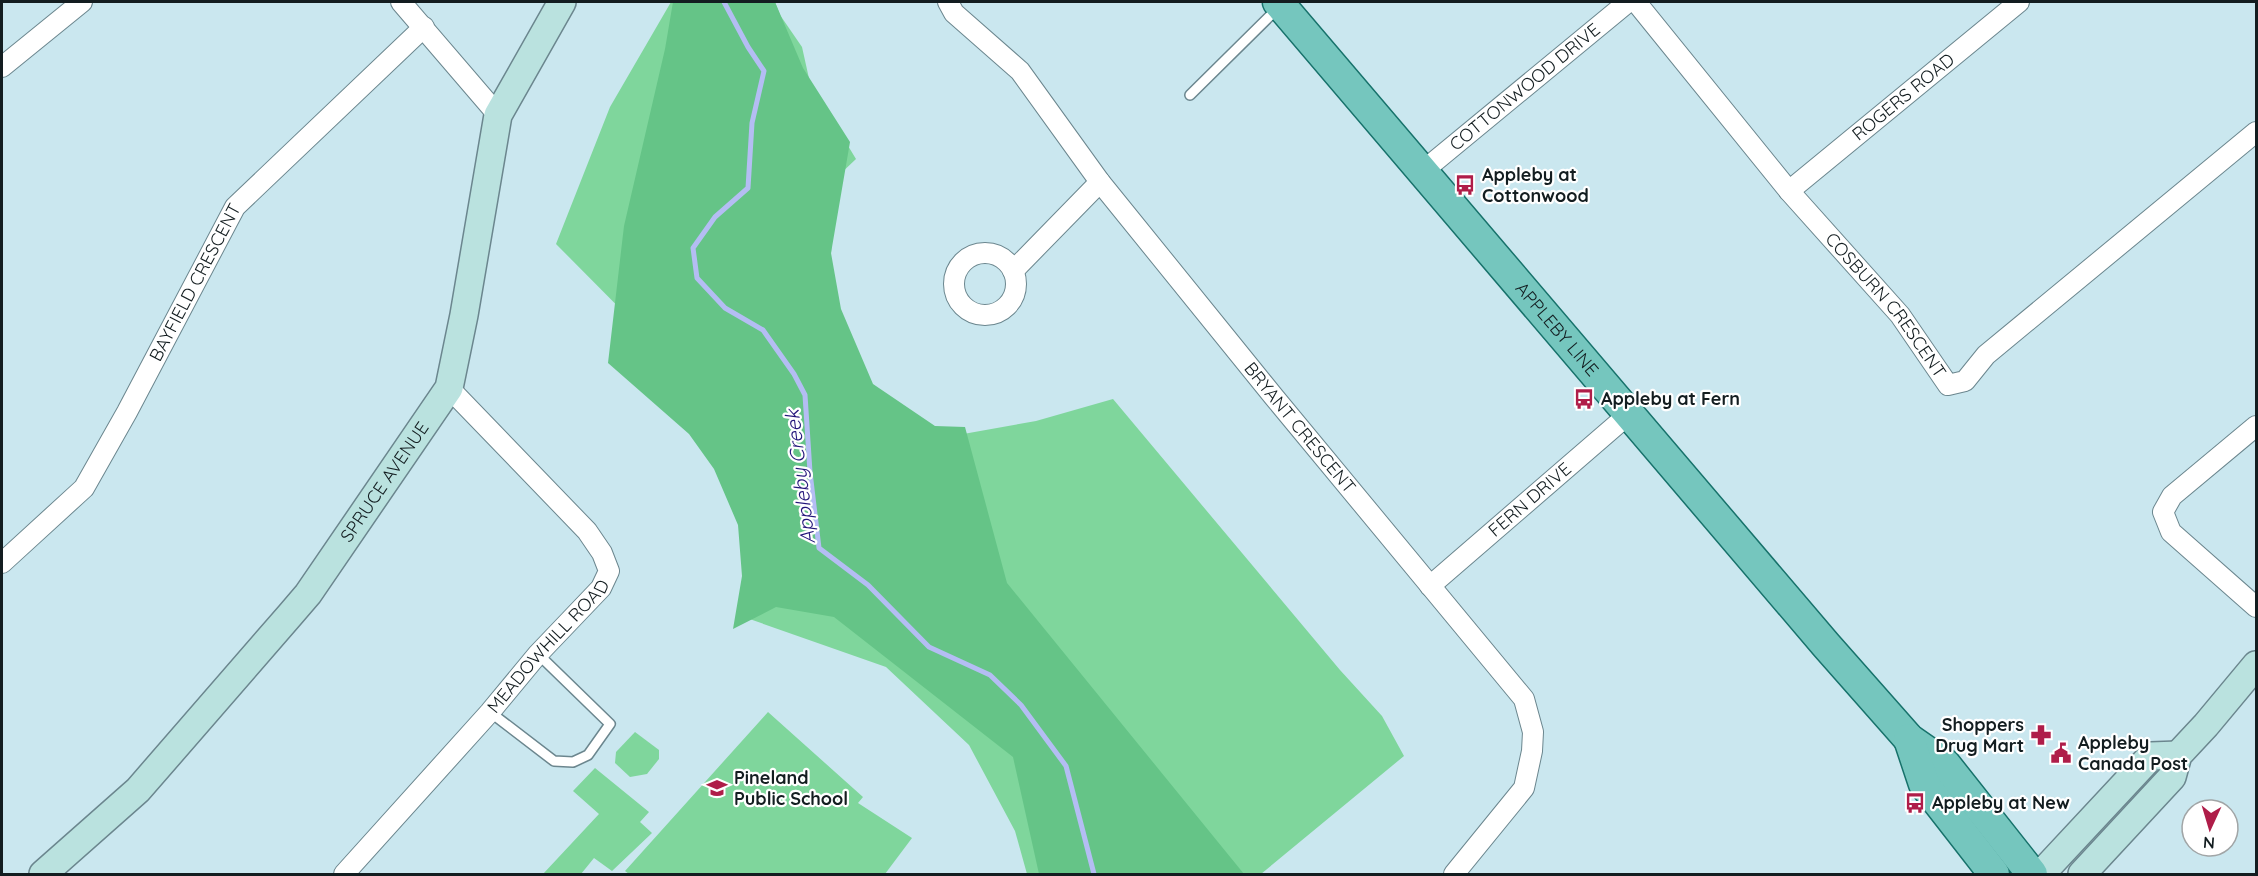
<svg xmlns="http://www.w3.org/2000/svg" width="2258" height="876" font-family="Quicksand,sans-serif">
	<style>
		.green { fill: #7fd69c }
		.forest { fill: #65c487 }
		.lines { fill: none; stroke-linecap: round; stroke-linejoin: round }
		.stream { stroke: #b4bdf3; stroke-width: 5 }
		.lane-casing { stroke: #6b868e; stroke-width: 12 }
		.street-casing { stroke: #6b868e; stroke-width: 22 }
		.secondary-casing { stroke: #6b868e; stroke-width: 30 }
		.primary-casing { stroke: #17726b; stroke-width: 33 }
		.lane { stroke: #fff; stroke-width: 9 }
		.street { stroke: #fff; stroke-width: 20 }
		.secondary { stroke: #bae2df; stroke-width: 27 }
		.primary { stroke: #75c6be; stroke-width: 30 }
		.labels { text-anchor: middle; stroke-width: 4.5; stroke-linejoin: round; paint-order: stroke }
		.street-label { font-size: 18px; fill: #131d20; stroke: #fff }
		.poi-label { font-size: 18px; font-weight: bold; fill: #131d20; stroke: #fff; text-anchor: start }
		.water-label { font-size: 20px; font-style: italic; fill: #23157a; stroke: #fff }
	</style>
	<rect width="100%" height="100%" fill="#cae7ef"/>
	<g class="green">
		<polygon points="671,2 775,2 780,15 802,47 810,83 856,159 837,177 826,318 896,446 1036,421 1113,399 1340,670 1382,716 1404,756 1261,874 1027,874 1015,831 969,745 886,667 741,616 783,565 677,366 556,244 610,107"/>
		<polygon points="768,712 863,797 858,803 912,838 885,874 629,874 625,871"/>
		<polygon points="635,732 659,750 659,759 647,774 630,777 615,763 616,752"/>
		<polygon points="595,768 649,812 640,822 652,833 612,871 594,858 581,874 543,874 599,814 573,791"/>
	</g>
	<polygon class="forest" points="673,2 775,2 803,68 850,142 831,253 841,309 873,384 935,426 965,427 1007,583 1244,874 1039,874 1013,757 834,617 776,607 733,629 742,576 738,525 714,469 689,434 608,363 624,226 665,49"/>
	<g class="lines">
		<polyline class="stream" points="724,2 748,47 764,71 752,123 748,188 715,217 693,248 697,278 725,308 763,330 794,374 805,395 810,472 819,548 868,585 929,647 990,675 1021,705 1066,766 1094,874"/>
		<g class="lane-casing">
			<g id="lane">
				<polyline points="1190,95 1277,9"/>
				<polyline points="490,712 554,761 573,762 588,755 610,724 538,654"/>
			</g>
		</g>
		<g class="street-casing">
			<g id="street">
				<polyline points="401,2 498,115"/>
				<path id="s1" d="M948 2 954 13 1020 71 1100 182 1274 397 1524 699 1533 732 1532 751 1524 788 1454 874"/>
				<path id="s2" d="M1636 2 1789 191 1900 315 1948 385 1965 381 1986 355 2256 132"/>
				<polyline points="2,67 82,2"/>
				<path id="s3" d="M1423 171 1628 2"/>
				<path id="s4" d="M1789 191 2019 2"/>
				<circle cx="985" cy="284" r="31"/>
				<polyline points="1013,271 1100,182"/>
				<polyline points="2256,426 2172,496 2163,512 2171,532 2256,607"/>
				<path id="s5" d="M2 563 84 488 127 412 235 207 424 27"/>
				<path id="s6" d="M1430 586 1629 414"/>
				<path id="s7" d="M344 874 490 712 538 654 601 588 609 571 602 553 587 531 449 388"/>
			</g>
		</g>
		<g class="secondary-casing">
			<g id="secondary">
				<path id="s8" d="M43 874 138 790 290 615 308 594 449 388 464 315 498 115 562 2"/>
				<polyline points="2041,874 2151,756 2178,755"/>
				<polyline points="2082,874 2172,777 2178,755 2206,725 2256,665"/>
			</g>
		</g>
		<g class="primary-casing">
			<g id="primary">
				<path id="s9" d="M1278 2 1826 645 1909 739 1945 764 2032 874"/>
				<polyline points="1909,739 1924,784 1994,874"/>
			</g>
		</g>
		<use href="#lane" class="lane"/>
		<use href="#street" class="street"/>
		<use href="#secondary" class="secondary"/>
		<use href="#primary" class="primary"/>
	</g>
	<defs>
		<g id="bus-bare" transform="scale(1.62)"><path d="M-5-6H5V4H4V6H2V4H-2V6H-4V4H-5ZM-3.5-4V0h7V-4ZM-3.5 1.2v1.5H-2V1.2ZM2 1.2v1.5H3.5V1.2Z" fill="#af1d49" stroke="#fff" stroke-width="2.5" paint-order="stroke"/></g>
		<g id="pharmacy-bare" transform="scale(1.62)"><path d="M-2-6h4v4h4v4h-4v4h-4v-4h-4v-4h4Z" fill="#af1d49" stroke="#fff" stroke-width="2.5" paint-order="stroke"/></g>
		<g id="civic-bare" transform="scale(1.62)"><path d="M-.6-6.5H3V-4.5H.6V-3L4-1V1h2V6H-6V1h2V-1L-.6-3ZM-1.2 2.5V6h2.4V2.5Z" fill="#af1d49" stroke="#fff" stroke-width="2.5" paint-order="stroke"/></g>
		<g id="school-bare" transform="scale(1.62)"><path d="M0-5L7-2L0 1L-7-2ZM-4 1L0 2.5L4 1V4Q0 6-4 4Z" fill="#af1d49" stroke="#fff" stroke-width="2.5" paint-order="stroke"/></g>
	</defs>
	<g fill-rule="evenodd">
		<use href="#bus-bare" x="1465" y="185"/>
		<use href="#bus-bare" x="1584" y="399"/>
		<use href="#pharmacy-bare" x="2041" y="735"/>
		<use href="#civic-bare" x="2061" y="753"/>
		<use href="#school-bare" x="717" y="788"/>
		<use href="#bus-bare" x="1915" y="803"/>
	</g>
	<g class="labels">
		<g class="street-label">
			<text dy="6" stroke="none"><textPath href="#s3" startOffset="132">COTTONWOOD DRIVE</textPath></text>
			<text dy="6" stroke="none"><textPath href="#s4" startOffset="148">ROGERS ROAD</textPath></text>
			<text dy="6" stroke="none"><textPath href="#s5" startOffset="345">BAYFIELD CRESCENT</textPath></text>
			<text dy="6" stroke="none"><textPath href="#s2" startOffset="393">COSBURN CRESCENT</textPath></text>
			<text dy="6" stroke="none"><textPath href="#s9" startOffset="430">APPLEBY LINE</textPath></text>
			<text dy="6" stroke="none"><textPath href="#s1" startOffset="554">BRYANT CRESCENT</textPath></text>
			<text dy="6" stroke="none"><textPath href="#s8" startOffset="522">SPRUCE AVENUE</textPath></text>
			<text dy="6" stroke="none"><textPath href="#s6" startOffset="132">FERN DRIVE</textPath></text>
			<text dy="6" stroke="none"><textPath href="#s7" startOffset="306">MEADOWHILL ROAD</textPath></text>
		</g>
		<g class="poi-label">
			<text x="1482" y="181">Appleby at<tspan x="1482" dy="21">Cottonwood</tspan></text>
			<text x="1601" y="405">Appleby at Fern</text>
			<text x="2024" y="731" text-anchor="end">Shoppers<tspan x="2024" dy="21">Drug Mart</tspan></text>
			<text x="2078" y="749">Appleby<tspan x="2078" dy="21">Canada Post</tspan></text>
			<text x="734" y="784">Pineland<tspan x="734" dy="21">Public School</tspan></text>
			<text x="1932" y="809">Appleby at New</text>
		</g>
		<g class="water-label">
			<text transform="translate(800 477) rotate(-97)" y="7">Appleby Creek</text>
		</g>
	</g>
	<rect width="2258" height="876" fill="none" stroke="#131d20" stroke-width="6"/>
	<g transform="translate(2210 828) rotate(184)"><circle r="28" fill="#ffffff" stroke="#a1a5a6" stroke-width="1.5"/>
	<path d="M0-4.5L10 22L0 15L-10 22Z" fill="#af1d49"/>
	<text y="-9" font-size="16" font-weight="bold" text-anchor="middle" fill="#131d20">N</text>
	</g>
</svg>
